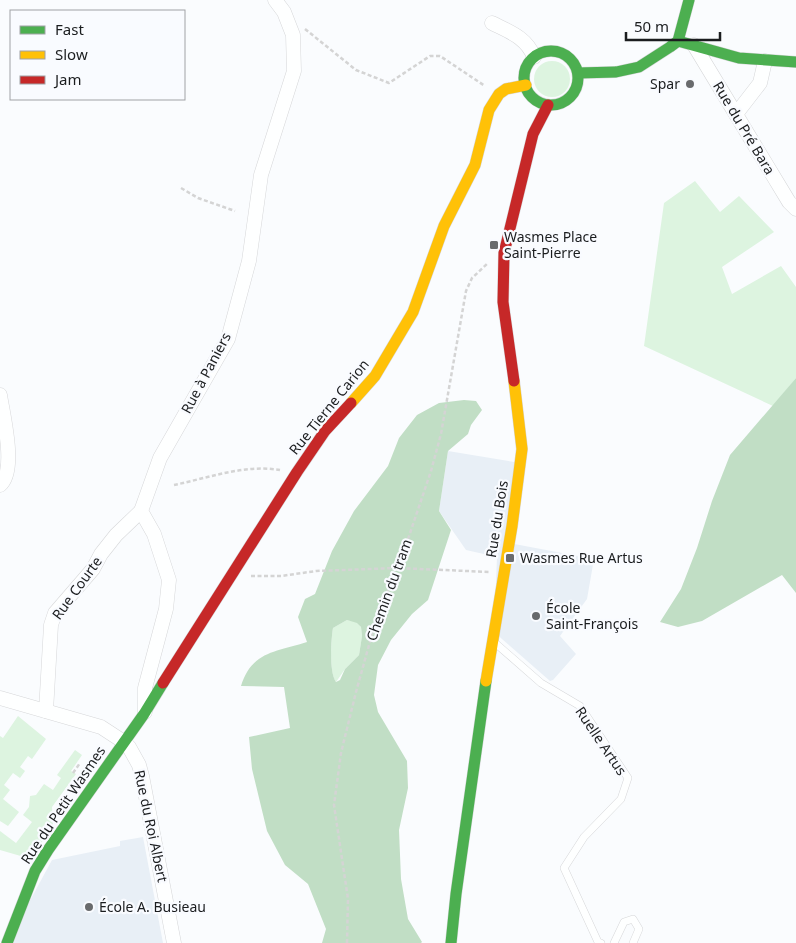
<svg xmlns="http://www.w3.org/2000/svg" width="796" height="943" font-family="'Noto Sans',sans-serif">
	<style>
		.built { fill: #e8eff6 }
		.green { fill: #ddf4e0 }
		.forest { fill: #c1dec5; fill-rule: evenodd }
		.lines { fill: none; stroke-linecap: round; stroke-linejoin: round }
		.lane-casing { stroke: #d6d7d9; stroke-width: 8 }
		.street-casing { stroke: #d6d7d9; stroke-width: 15 }
		.fast-casing { stroke: #d6d7d9; stroke-width: 12 }
		.slow-casing { stroke: #d6d7d9; stroke-width: 12 }
		.jam-casing { stroke: #d6d7d9; stroke-width: 12 }
		.path { stroke: #d4d4d4; stroke-width: 2.5; stroke-dasharray: 4 2.5; stroke-linecap: butt }
		.lane { stroke: #feffff; stroke-width: 7 }
		.street { stroke: #feffff; stroke-width: 14 }
		.fast { stroke: #4caf50; stroke-width: 11 }
		.slow { stroke: #ffc107; stroke-width: 11 }
		.jam { stroke: #c62828; stroke-width: 11 }
		.poi-dot { fill: #696b6d; stroke: #f9fbff; stroke-width: 2 }
		.labels { text-anchor: middle; stroke-width: 4.5; stroke-linejoin: round; paint-order: stroke }
		.poi-label { font-size: 14px; fill: #1b1d1f; stroke: #f9fbff; text-anchor: start }
		.street-label { font-size: 14px; fill: #1b1d1f; stroke: #f9fbff }
	</style>
	<rect width="100%" height="100%" fill="#fafcfe"/>
	<g class="built">
		<polygon points="448,451 520,463 509,543 594,559 587,599 560,636 576,654 553,680 550,681 494,632 497,557 466,550 439,511"/>
		<polygon points="143,837 163,943 7,943 52,860 120,846 120,841"/>
	</g>
	<g class="green">
		<circle cx="552" cy="79" r="18"/>
		<polygon points="695,181 720,212 739,196 774,232 722,267 732,294 781,266 796,287 796,378 773,406 644,346 664,203"/>
		<path d="M347 620 357 622 361 627 362 636 359 655 345 669 336 682C329 672 331 640 333 628Z"/>
		<polygon points="18,716 46,739 32,759 28,756 20,767 25,771 20,778 13,773 4,785 10,790 3,799 19,812 8,826 0,821 0,736 3,738"/>
		<polygon points="75,750 82,755 71,771 76,774 52,807 53,825 31,859 0,850 0,831 16,843 32,822 23,815 29,807 30,796 36,795 44,784 53,790 61,778 57,775"/>
	</g>
	<g class="forest">
		<polygon points="796,378 796,593 782,575 702,621 678,627 660,622 681,589 697,548 712,501 730,455"/>
		<path d="M464 400 476 401 482 410 471 425 468 434 448 451 439 511 451 530 428 600 412 614 391 640 378 665 374 695 378 712 407 761 408 788 399 830 401 879 408 919 422 942 421 943H322L326 929 308 884 285 865 267 831 252 769 249 737 290 728 284 687 241 686C252 651 276 652 307 642L298 617 305 599 315 594 332 551 354 511 388 466 399 438 417 415 439 403ZM347 620 357 623 361 627 362 636 359 655 345 669 340 680 336 682C329 672 331 640 333 628Z"/>
	</g>
	<g class="lines">
		<g class="lane-casing">
			<g id="lane">
				<polyline points="494,642 541,683 580,706 628,778 621,799 584,837 564,868 598,942 601,943"/>
				<polyline points="614,943 624,922 633,919 639,929 633,943"/>
			</g>
		</g>
		<g class="street-casing">
			<g id="street">
				<path d="M492 23C510 32 527 38 534 57"/>
				<polyline points="694,45 789,202 796,209"/>
				<polyline points="736,114 760,83 765,61"/>
				<path d="M0 395C3 415 17 471 0 485"/>
				<polyline points="0,698 101,727 124,742 129,747 139,765 142,776 174,943"/>
				<polyline points="46,711 51,625 55,613 93,569 101,554 116,535 141,511"/>
				<polyline points="145,712 145,688 166,609 169,580 154,534 141,511 160,458 228,339 249,261 261,175 294,71 293,35 284,12 275,0"/>
			</g>
		</g>
		<g class="fast-casing">
			<g id="fast">
				<polyline points="678,41 739,58 796,62"/>
				<circle cx="551" cy="78" r="27"/>
				<polyline points="578,73 616,72 639,67 670,47 678,41 689,0"/>
				<polyline points="7,943 35,871 48,850 144,714 163,683"/>
				<polyline points="451,943 456,894 486,681"/>
			</g>
		</g>
		<g class="slow-casing">
			<g id="slow">
				<polyline points="351,403 375,376 413,312 444,226 475,165 489,110 499,94 506,89 526,85"/>
				<polyline points="486,681 512,526 522,449 514,381"/>
			</g>
		</g>
		<g class="jam-casing">
			<g id="jam">
				<polyline points="514,381 503,302 504,253 533,134 548,105"/>
				<polyline points="163,683 297,472 325,431 351,403"/>
			</g>
		</g>
		<g class="path">
			<polyline points="305,29 356,70 389,83 430,56 440,56 485,86"/>
			<polyline points="181,188 198,198 235,211"/>
			<path d="M174 485C208 478 245 464 280 470"/>
			<polyline points="251,576 281,576 316,571 397,568 490,572"/>
			<polyline points="73,773 80,763"/>
			<polyline points="347,943 348,899 334,805 341,753 356,692 376,620 404,551 431,471 441,434 466,291 472,278 488,263"/>
		</g>
		<use href="#lane" class="lane"/>
		<use href="#street" class="street"/>
		<use href="#fast" class="fast"/>
		<use href="#slow" class="slow"/>
		<use href="#jam" class="jam"/>
	</g>
	<g class="poi-dot">
		<circle cx="690" cy="84" r="5"/>
		<rect x="489" y="240" width="10" height="10" rx="2.5"/>
		<rect x="505" y="553" width="10" height="10" rx="2.5"/>
		<circle cx="536" cy="616" r="5"/>
		<circle cx="89" cy="907" r="5"/>
	</g>
	<g class="labels">
		<g class="poi-label">
			<text x="680" y="89" text-anchor="end">Spar</text>
			<text x="504" y="242">Wasmes Place<tspan x="504" dy="16">Saint-Pierre</tspan></text>
			<text x="520" y="563">Wasmes Rue Artus</text>
			<text x="546" y="613">École<tspan x="546" dy="16">Saint-François</tspan></text>
			<text x="99" y="912">École A. Busieau</text>
		</g>
		<g class="street-label">
			<text transform="translate(744 128) rotate(59)" y="5">Rue du Pré Bara</text>
			<text transform="translate(206 373) rotate(-62)" y="5">Rue à Paniers</text>
			<text transform="translate(329 407) rotate(-51)" y="5">Rue Tierne Carion</text>
			<text transform="translate(497 519) rotate(-81)" y="5">Rue du Bois</text>
			<text transform="translate(77 588) rotate(-54)" y="5">Rue Courte</text>
			<text transform="translate(389 590) rotate(-70)" y="5">Chemin du tram</text>
			<text transform="translate(601 741) rotate(56)" y="5">Ruelle Artus</text>
			<text transform="translate(63 805) rotate(-56)" y="5">Rue du Petit Wasmes</text>
			<text transform="translate(151 826) rotate(78)" y="5">Rue du Roi Albert</text>
		</g>
	</g>
	<rect x="10" y="10" width="175" height="90" fill="#f9fbff" stroke="#a0a2a5"/>
	<rect x="20" y="26" width="25" height="8" fill="#4caf50" stroke="#a0a2a5"/>
	<text x="55" y="35" font-size="15" fill="#1b1d1f">Fast</text>
	<rect x="20" y="51" width="25" height="8" fill="#ffc107" stroke="#a0a2a5"/>
	<text x="55" y="60" font-size="15" fill="#1b1d1f">Slow</text>
	<rect x="20" y="76" width="25" height="8" fill="#c62828" stroke="#a0a2a5"/>
	<text x="55" y="85" font-size="15" fill="#1b1d1f">Jam</text>
	<path d="M626 32v8h94v-8" fill="none" stroke="#1b1d1f" stroke-width="2.5"/>
	<text x="634" y="32" font-size="15" fill="#1b1d1f" stroke="#f9fbff" stroke-width="4" paint-order="stroke">50 m</text>
</svg>
